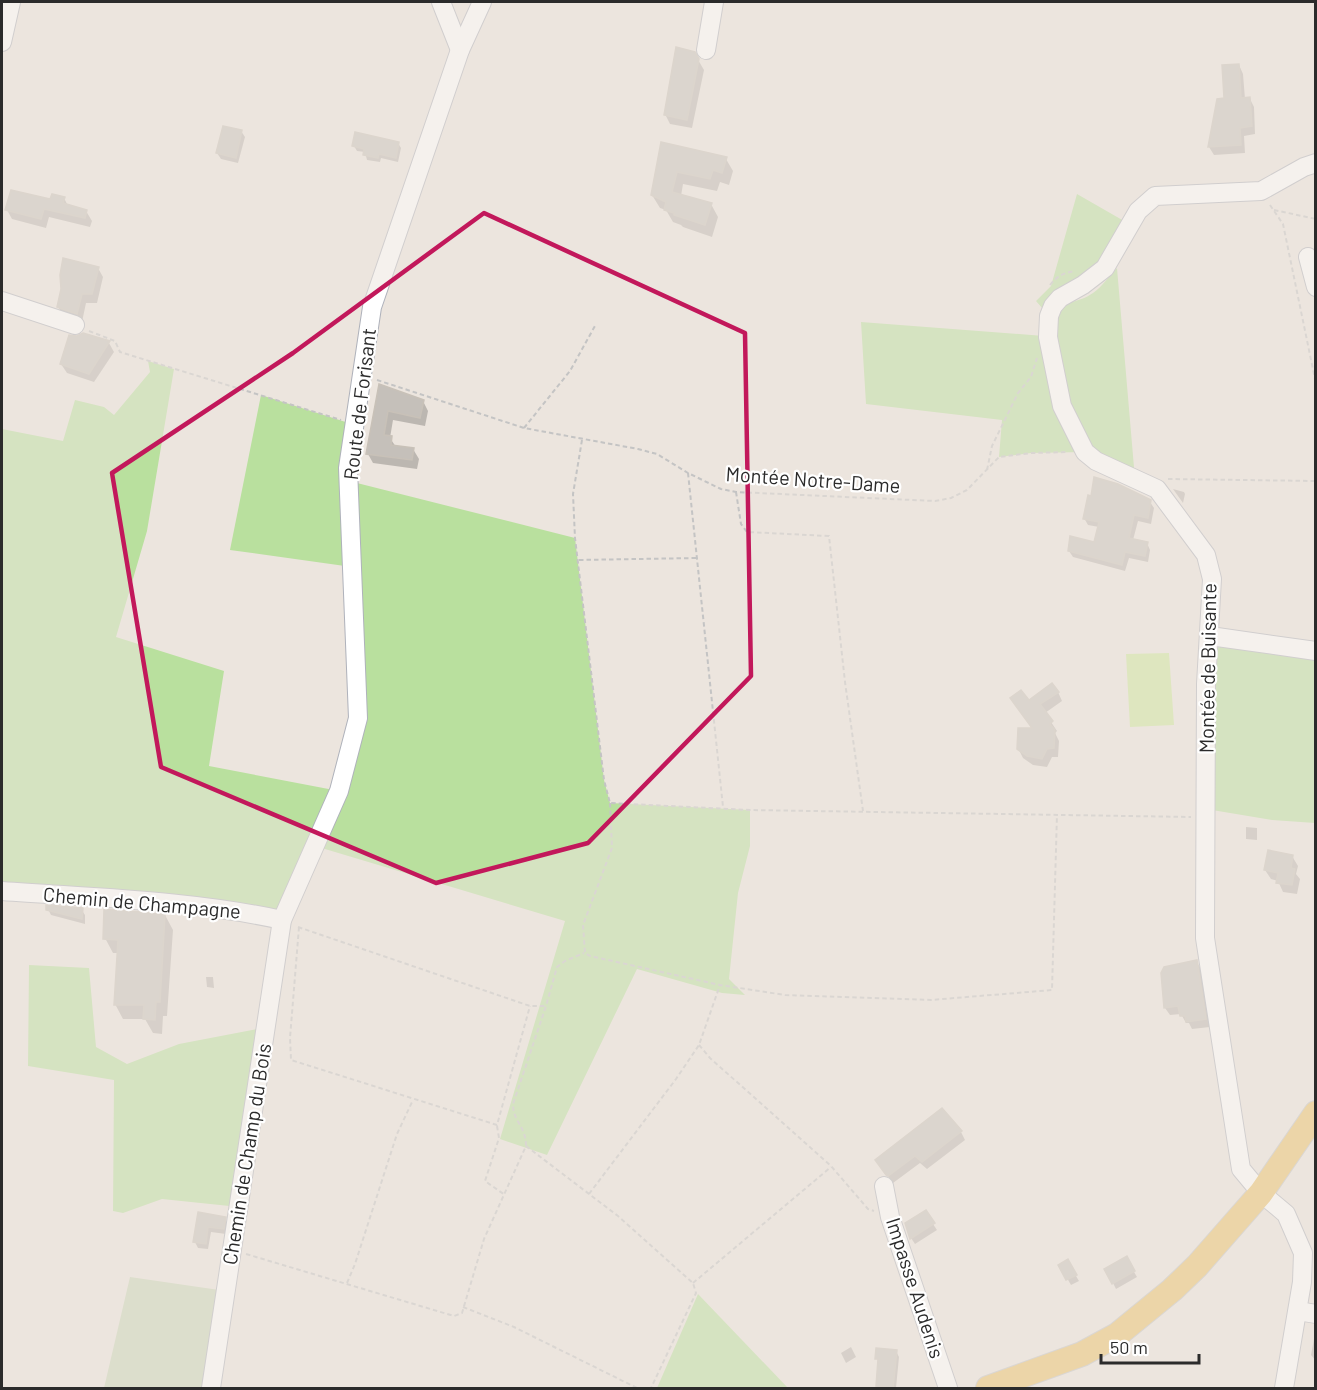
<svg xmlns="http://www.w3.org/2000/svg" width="1317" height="1390" font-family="Barlow,sans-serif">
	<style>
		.green { fill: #b9e09e }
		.cemetery { fill: #c8d5b6 }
		.pitch { fill: #cce79a }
		.shadow { fill: #0003 }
		.building { fill: #c5c0ba; stroke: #c8c1b8; stroke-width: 1.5 }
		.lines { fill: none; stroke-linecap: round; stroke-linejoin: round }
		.minor-casing { stroke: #afb2bb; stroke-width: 20 }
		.major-casing { stroke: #c4c4c4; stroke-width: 26 }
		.path { stroke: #c4c4c4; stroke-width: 2; stroke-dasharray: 4.5 3; stroke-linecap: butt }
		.minor { stroke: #fff; stroke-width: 18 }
		.major { stroke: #eac166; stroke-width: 24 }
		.marked { fill: none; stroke: #c2185b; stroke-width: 4.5; stroke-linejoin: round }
		.labels { text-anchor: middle; stroke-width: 4.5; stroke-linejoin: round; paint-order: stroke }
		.street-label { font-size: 20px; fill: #2b2b2b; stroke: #fff }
	</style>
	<rect width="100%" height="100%" fill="#ece5de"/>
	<g class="green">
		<polygon points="1077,194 1131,225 1113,257 1049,316 1036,301 1051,286"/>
		<path d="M1117 268 1135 479 1085 452 1031 453 999 457 1002 420 866 404 861 322 1044 336 1057 345 1055 315C1069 298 1077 304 1093 293 1102 287 1109 276 1117 268Z"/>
		<polygon points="148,361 174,369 147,531 116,637 224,671 209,766 339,791 358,718 352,567 230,550 261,395 355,425 349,481 575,538 604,780 610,803 750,810 750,846 738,893 729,979 745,995 722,993 637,969 547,1155 500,1139 565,921 315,846 282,920 2,890 2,429 63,441 75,400 104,407 114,415 150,372"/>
		<polygon points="1210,636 1315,651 1315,823 1272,820 1206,809"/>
		<polygon points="29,965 89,968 96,1047 127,1064 179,1044 267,1027 239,1207 162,1199 123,1213 113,1211 114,1080 28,1066"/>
		<polygon points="698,1294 788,1388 657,1388"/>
	</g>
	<polygon class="cemetery" points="130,1277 226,1291 211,1388 104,1388"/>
	<polygon class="pitch" points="1169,653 1174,725 1130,727 1126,654"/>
	<g class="shadow">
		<polygon points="694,53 704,70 692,128 670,124 665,114"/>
		<polygon points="1239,65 1243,74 1245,99 1250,99 1254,107 1255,134 1244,136 1245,153 1214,155 1209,147"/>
		<polygon points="241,131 245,137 238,163 221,159 217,153"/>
		<polygon points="398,143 401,148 398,162 381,158 380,162 367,160 365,152 357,151 354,146"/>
		<polygon points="662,144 726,159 733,171 729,185 720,182 717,191 683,184 681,196 711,204 718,217 712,237 683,227 681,225 673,222 666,210 660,208 652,195"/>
		<polygon points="64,198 68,206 86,211 92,221 90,227 49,217 46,228 12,219 7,210"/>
		<polygon points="98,268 103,277 97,303 86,303 82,322 64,316 58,307"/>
		<polygon points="83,334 109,343 114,352 94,382 67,373 61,364 77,338"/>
		<polygon points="380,386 423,401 428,411 425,426 393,420 390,438 396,447 413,449 419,459 417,469 373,463 368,454"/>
		<polygon points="1173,489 1184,492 1185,494 1183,503"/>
		<polygon points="1150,502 1154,508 1151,524 1138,521 1133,540 1147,543 1150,550 1148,562 1129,558 1125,571 1073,557 1069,551 1095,544 1099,527 1088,525 1084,518"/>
		<polygon points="1058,692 1062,701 1045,713 1057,731 1055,733 1059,741 1058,757 1052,757 1047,767 1033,765 1023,758 1018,748 1034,730 1028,702"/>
		<polygon points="1246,827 1257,828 1257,840 1246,839"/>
		<polygon points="1292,856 1298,866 1296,874 1300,879 1297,894 1283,892 1278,881 1271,879 1265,870"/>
		<polygon points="48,909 81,909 85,915 85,924 51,915"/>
		<polygon points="165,915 173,930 167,1016 163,1016 162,1034 153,1033 145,1019 123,1019 115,1004 118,953 113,953 105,938"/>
		<polygon points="1196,961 1201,969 1210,1027 1192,1029 1189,1023 1186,1023 1181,1014 1170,1015 1165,1008"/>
		<polygon points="206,977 213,977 214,988 207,987"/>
		<polygon points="961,1132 965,1140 927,1169 920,1163 893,1183 882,1168"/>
		<polygon points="925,1212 937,1230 915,1244 911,1238"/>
		<polygon points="199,1214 225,1219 228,1224 226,1234 211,1232 208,1249 198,1248 195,1242"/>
		<polygon points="1126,1258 1137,1277 1116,1289 1106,1269"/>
		<polygon points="1067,1261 1079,1281 1071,1285 1060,1266"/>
		<polygon points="1316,1328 1316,1361 1311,1355"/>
		<polygon points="851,1347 856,1357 846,1363 841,1353"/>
		<polygon points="896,1351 899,1357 896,1388 879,1388 877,1386 880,1363 877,1358"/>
	</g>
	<g class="building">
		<polygon points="676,47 695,52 699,59 687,120 664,115"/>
		<polygon points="1239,64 1241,98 1250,97 1252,126 1240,128 1241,145 1208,147 1217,99 1224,98 1222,65"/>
		<polygon points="223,126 242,130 236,158 216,153"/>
		<polygon points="355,132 399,142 396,158 379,154 378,158 363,155 364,149 352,146"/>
		<polygon points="661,142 727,157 722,173 713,170 710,179 677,172 672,192 712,203 705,225 674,215 674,213 664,210 666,202 651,195"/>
		<polygon points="11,190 50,199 52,194 65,197 63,203 87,210 85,218 44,209 41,219 5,210"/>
		<polygon points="63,258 99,267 92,294 82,294 77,314 57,307 61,289 60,275"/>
		<polygon points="83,333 110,341 89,374 60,364 69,335 77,336"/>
		<polygon points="379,384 424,400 420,418 388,411 384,435 392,436 391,445 414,448 412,460 366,454"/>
		<polygon points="1094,477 1118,484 1151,500 1148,518 1134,515 1129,538 1148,542 1145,556 1125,552 1122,565 1068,551 1070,536 1094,542 1099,522 1083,519 1088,495 1091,496"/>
		<polygon points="1052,683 1059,692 1040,704 1053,721 1050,724 1055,730 1054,748 1047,749 1042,759 1027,756 1017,749 1018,728 1032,728 1010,698 1021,690 1029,700"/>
		<polygon points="1268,850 1293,855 1291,868 1295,869 1292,885 1276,883 1278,873 1264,870"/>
		<polygon points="46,905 83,908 82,919 46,910"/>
		<polygon points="104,909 165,914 160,1002 156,1002 155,1020 143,1019 144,1005 114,1005 118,940 103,939"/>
		<polygon points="1197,960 1206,1019 1186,1022 1185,1016 1180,1016 1178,1006 1164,1008 1161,973 1164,967"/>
		<polygon points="942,1108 962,1131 922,1162 915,1156 888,1176 886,1175 875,1160"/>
		<polygon points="926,1210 935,1223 910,1239 905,1223"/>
		<polygon points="198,1212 226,1217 224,1229 208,1227 206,1244 193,1242"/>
		<polygon points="1127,1256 1135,1271 1112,1284 1104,1269"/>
		<polygon points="1068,1259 1077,1275 1066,1280 1058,1265"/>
		<polygon points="876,1348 897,1350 893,1388 876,1386 878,1359 875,1359"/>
	</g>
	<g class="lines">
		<g class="minor-casing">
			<g id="minor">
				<polyline points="441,2 460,50"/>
				<polyline points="2,42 11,2"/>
				<polyline points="706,50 714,2"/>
				<polyline points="1308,257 1316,287"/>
				<polyline points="2,301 75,325"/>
				<polyline points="1210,636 1316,651"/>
				<path d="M2 891C96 898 190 900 282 920"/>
				<polyline points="884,1186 890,1217 948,1388"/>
				<polyline points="1298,1311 1316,1314"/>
				<polyline points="211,1388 282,920 339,791 358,718 348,468 372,307 460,50 482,2"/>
				<polyline points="1284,1388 1302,1282 1303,1253 1286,1214 1261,1193 1241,1169 1205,938 1206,684 1212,579 1206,555 1157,489 1096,461 1085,452 1062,406 1048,337 1049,316 1053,306 1060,298 1083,285 1105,268 1138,211 1155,196 1261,191 1304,167 1316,163"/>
			</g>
		</g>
		<g class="major-casing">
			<polyline id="major" points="988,1388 1082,1354 1117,1335 1172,1290 1197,1266 1261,1193 1316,1113"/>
		</g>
		<g class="path">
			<polyline points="1270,205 1283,224 1316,384"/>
			<polyline points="1274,210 1316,219"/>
			<path d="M1050 285C1057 276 1063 273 1075 271"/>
			<polyline points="89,331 115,341 120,352 341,420"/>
			<polyline points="377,380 524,428 638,449 657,454 688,473 721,489 736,492 935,501 951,498 967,490 999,457 1031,453 1067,452"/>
			<polyline points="524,428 570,371 596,324"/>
			<polyline points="582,440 573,494 575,538 604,780 610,803 750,810 1191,817"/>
			<polyline points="987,470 992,446 1018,393 1031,377 1037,358"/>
			<polyline points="688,473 723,807"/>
			<polyline points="1168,479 1316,481"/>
			<polyline points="736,492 741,524 747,532 829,536 845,682 863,811"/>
			<polyline points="579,560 696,558"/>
			<polyline points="610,803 612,848 583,925 585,953 590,956 720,985 785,995 931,1000 1052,990 1057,814"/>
			<polyline points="298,927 530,1006 546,1006"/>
			<polyline points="299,927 290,1038 291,1060 497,1125 530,1006"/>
			<polyline points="699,1045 710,1058 831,1166 868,1209 874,1211"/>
			<polyline points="497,1126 499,1138 485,1181 505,1195"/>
			<polyline points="526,1146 618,1216 693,1283 696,1293 651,1388"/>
			<polyline points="589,1194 676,1079 699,1045 720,985"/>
			<path d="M246 1254 454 1316 462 1313 484 1239 526 1146C526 1126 513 1122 513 1104L546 1006 557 967 565 961 584 953"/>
			<polyline points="347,1283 355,1264 397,1134 413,1100"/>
			<polyline points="693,1283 831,1167"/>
			<polyline points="463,1307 514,1327 637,1388"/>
		</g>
		<use href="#minor" class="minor"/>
		<use href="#major" class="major"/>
	</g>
	<path d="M0 0H1317V1390H0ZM484 213 745 333 751 676 588 843 436 883 161 767 112 473 293 353Z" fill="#ece5de" fill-opacity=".55" fill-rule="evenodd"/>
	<path class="marked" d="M484 213 745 333 751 676 588 843 436 883 161 767 112 473 293 353Z"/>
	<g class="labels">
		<g class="street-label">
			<text transform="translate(360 404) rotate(-83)" y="7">Route de Forisant</text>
			<text transform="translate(813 480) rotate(4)" y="7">Montée Notre-Dame</text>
			<text transform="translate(1208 668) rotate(-89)" y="7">Montée de Buisante</text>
			<text transform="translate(142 903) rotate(5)" y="7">Chemin de Champagne</text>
			<text transform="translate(247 1154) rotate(-81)" y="7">Chemin de Champ du Bois</text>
			<text transform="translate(915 1288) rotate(72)" y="7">Impasse Audenis</text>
		</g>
	</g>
	<rect width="1317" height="1390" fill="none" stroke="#2b2b2b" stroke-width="6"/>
	<path d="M1101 1354v9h98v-9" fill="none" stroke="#2b2b2b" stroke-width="3"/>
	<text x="1110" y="1354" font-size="18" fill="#2b2b2b" stroke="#ffffff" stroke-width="4.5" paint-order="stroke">50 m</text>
</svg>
